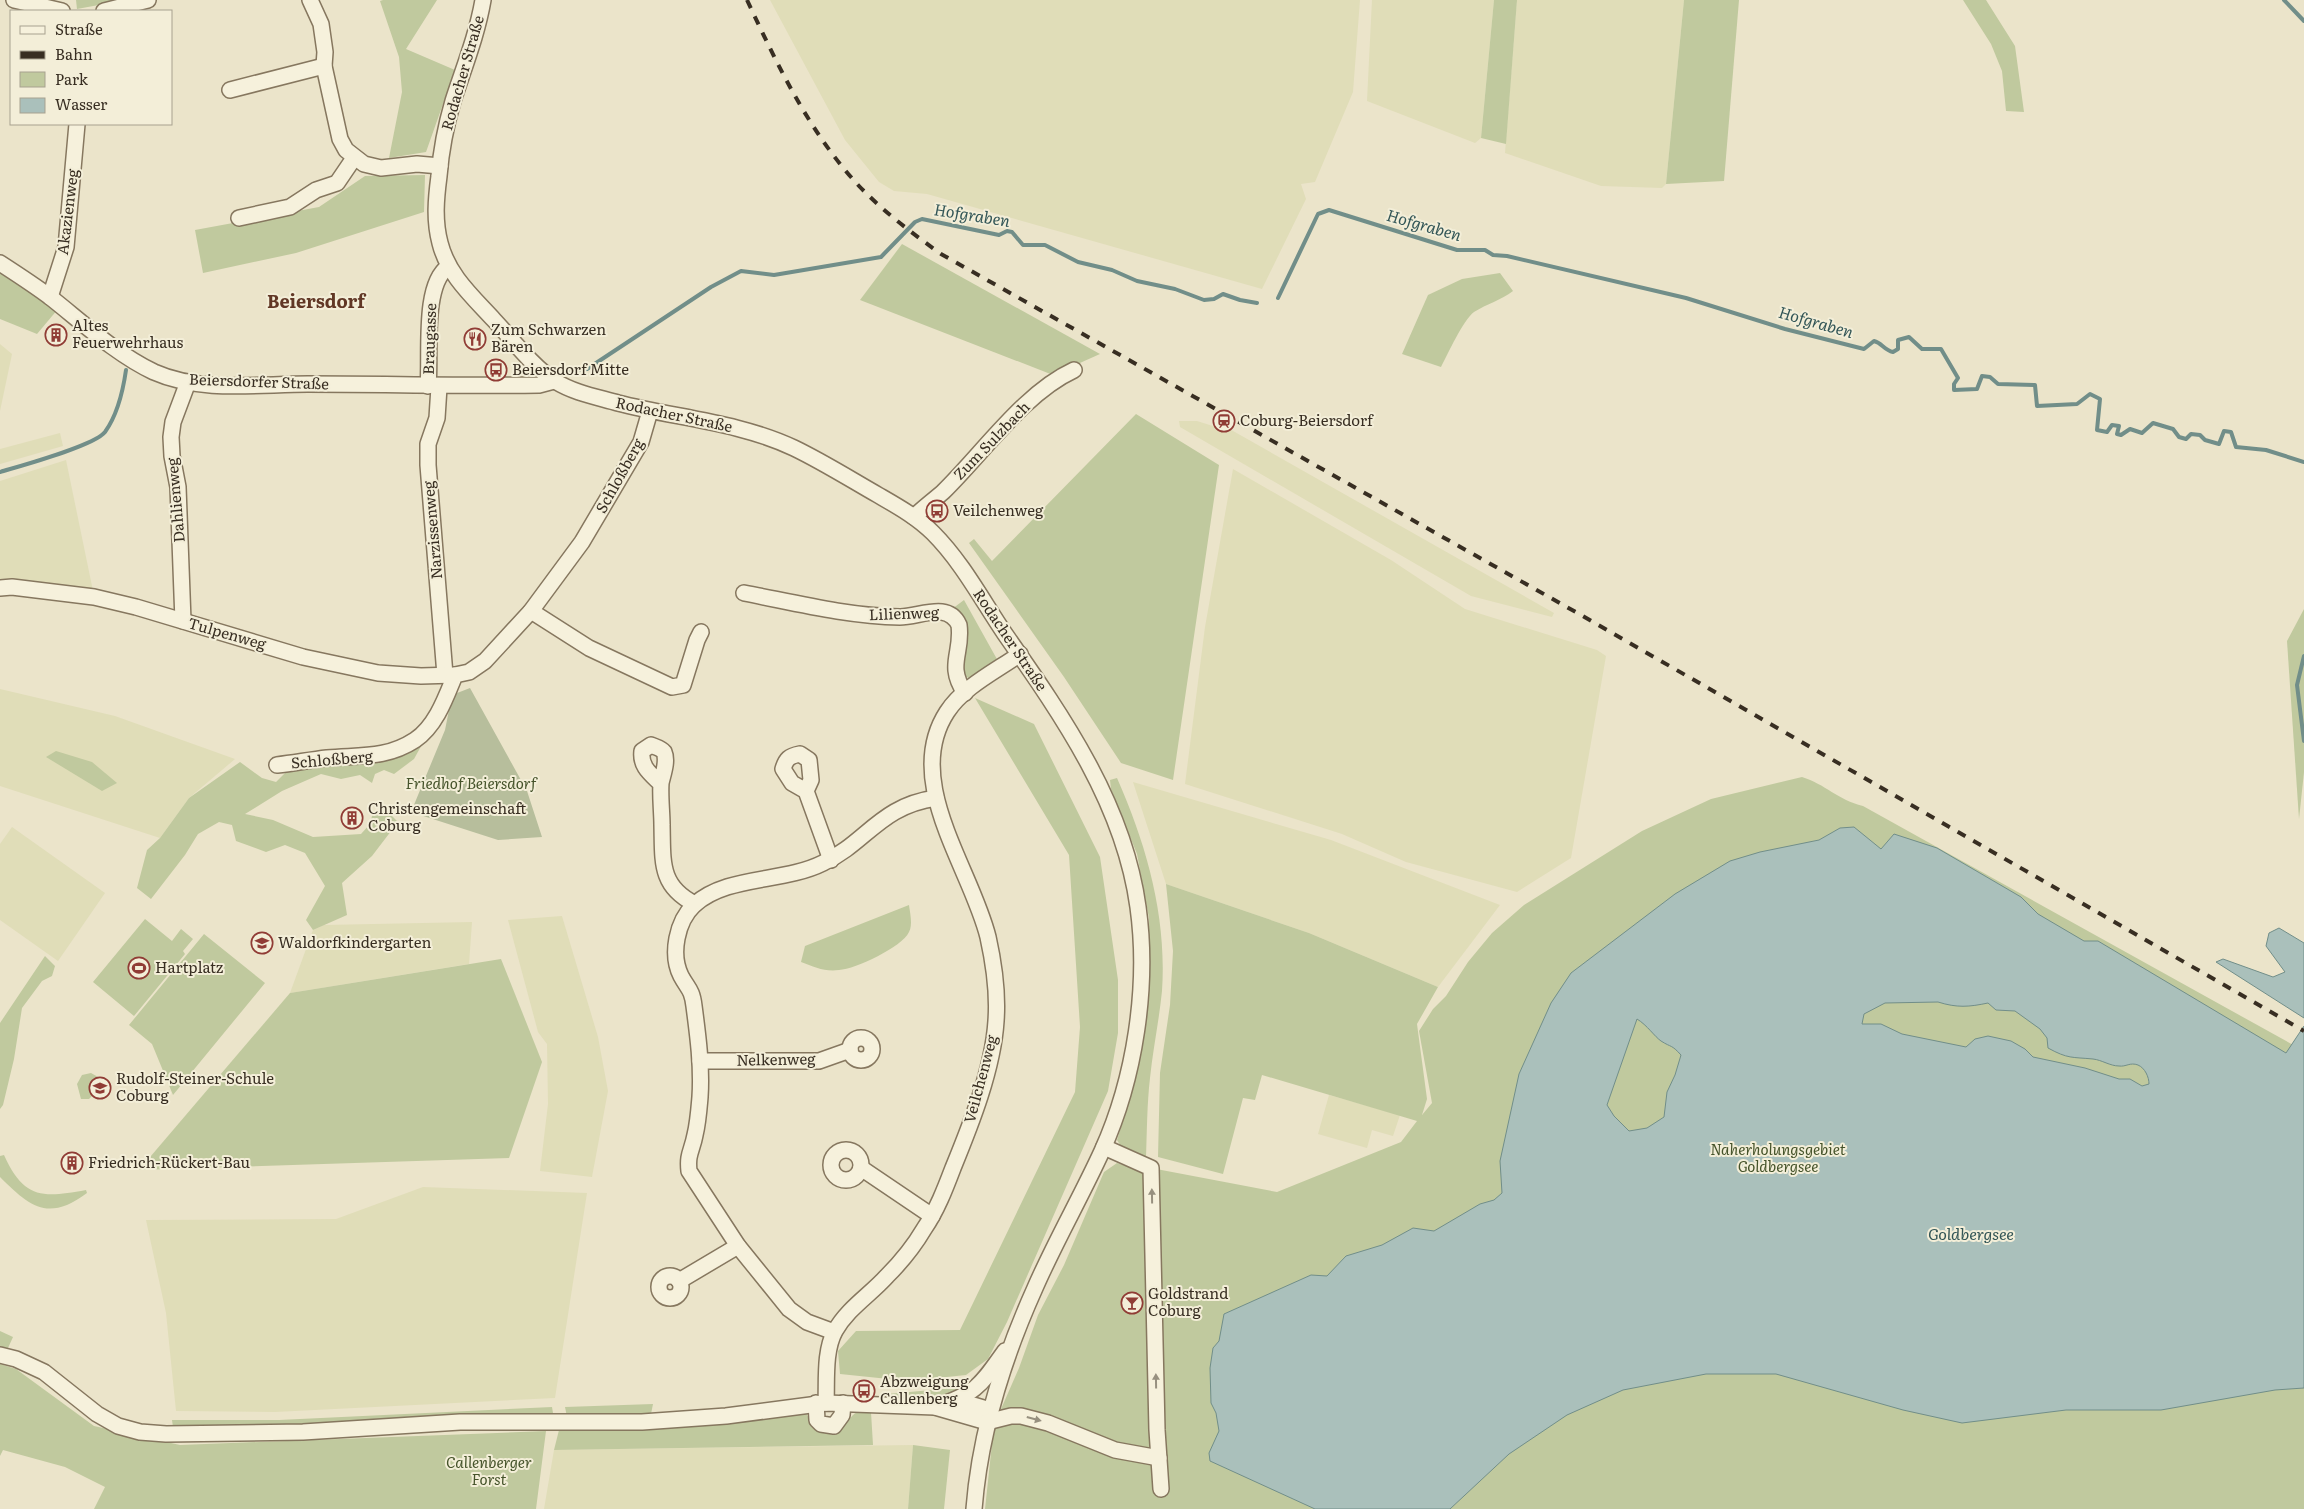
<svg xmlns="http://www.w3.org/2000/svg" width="2304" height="1509" font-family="Literata,serif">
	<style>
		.farmland { fill: #e0ddb8 }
		.green { fill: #c0c99e }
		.cemetery { fill: #b7be9c }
		.water { fill: #aac0bb; stroke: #718e89; fill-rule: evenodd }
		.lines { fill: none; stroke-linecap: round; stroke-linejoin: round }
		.stream { stroke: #718e89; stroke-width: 4 }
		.minor-casing { stroke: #86775f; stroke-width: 18 }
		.minor { stroke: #f6f1dc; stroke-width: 15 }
		.rail { stroke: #382e22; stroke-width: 4; stroke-dasharray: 9 9; stroke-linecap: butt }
		.oneway { fill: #97907f }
		.labels { text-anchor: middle; stroke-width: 4; stroke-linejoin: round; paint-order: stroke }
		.street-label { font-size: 15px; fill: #382e22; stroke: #f3eed8 }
		.poi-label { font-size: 15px; fill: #382e22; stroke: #f3eed8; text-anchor: start }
		.park-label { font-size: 15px; font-style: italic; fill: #45532a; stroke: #f3eed8 }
		.water-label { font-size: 16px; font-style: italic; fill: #325556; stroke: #f3eed8 }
		.quarter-label { font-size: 18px; font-weight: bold; fill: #613725; stroke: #f3eed8 }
	</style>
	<rect width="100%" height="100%" fill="#ebe4ca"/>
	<g class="farmland">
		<polygon points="770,0 1360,0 1353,92 1315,182 1301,184 1306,199 1262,289 927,194 894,191 879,182 845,140"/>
		<polygon points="1372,0 1494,0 1481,138 1475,143 1367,101"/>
		<polygon points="1517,0 1684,0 1666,184 1662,188 1601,186 1505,153"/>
		<polygon points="0,344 12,354 0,411"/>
		<polygon points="1179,421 1197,421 1216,427 1219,423 1554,613 1552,617 1471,596 1180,427"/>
		<polygon points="60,433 63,446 0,464 0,449"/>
		<polygon points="66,460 93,591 0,581 0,481"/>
		<polygon points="1233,469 1391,560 1465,609 1597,650 1606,656 1571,858 1517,892 1406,862 1342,834 1185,784 1205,627"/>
		<polygon points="0,689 115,716 235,759 189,798 160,838 0,786"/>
		<polygon points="1133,782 1331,840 1500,905 1438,987 1309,933 1166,884"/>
		<polygon points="12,827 105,893 58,961 0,920 0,844"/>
		<polygon points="562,916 598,1037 608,1091 592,1177 540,1171 548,1104 547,1044 538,1032 508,920"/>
		<polygon points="472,922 469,964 290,993 313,930 324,925"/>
		<polygon points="1329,1095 1400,1115 1393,1136 1372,1130 1367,1148 1318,1134"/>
		<polygon points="423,1187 587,1193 555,1398 275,1412 176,1411 166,1313 146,1220 336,1219"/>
		<polygon points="913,1445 908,1509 544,1509 554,1450"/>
	</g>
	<g class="green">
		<polygon points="76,0 126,0 77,9"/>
		<polygon points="383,0 437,0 406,49 455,70 426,152 389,158 402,92 399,57 380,1"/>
		<polygon points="1494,0 1517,0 1506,144 1481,138"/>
		<polygon points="1684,0 1739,0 1724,181 1666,184"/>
		<polygon points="1963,0 1986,0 2015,46 2024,112 2006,111 2002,71 1991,44"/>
		<polygon points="425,175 424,212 296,253 203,273 195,230 319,207 365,176"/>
		<polygon points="902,244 1100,354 1053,375 860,300"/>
		<polygon points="0,272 58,309 37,334 0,319"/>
		<path d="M1500 273 1513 291C1501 300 1487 304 1474 312 1463 320 1448 354 1441 367L1402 354 1428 295 1462 279Z"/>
		<polygon points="1136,414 1219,465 1173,780 1121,763 1064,677 969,543 974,539 992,561"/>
		<path d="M964 600 998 661 971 679 964 676C956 643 985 642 952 609Z"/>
		<polygon points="2304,609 2304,772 2299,819 2287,641"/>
		<polygon points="975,698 1034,724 1100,857 1118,980 1118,1033 1108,1091 1007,1322 988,1359 966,1375 908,1381 840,1374 838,1351 856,1331 960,1330 1075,1092 1080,1027 1069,855"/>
		<polygon points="425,739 414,759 394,774 384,770 375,774 372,783 360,775 341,779 321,774 282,791 245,814 273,820 313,837 361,834 370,824 373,812 384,808 398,822 372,856 342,883 347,915 313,930 306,920 325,886 305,853 285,845 266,852 236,841 232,825 219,822 198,834 185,855 151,899 137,888 147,850 160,838 189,798 240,762 262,778 276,782 289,769"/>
		<polygon points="56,751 92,762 117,783 102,791 46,757"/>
		<path d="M1802 777C1825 784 1838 800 1863 806L2304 1051V1509H985L994 1425 1019 1368 1038 1315 1064 1265 1104 1172 1117 1163 1147 1173 1151 1168 1277 1192 1401 1142 1417 1121 1262 1075 1255 1100 1243 1098 1223 1174 1158 1157 1160 1073 1170 1005 1173 951 1166 884 1309 933 1438 987 1417 1024 1427 1099 1422 1115 1432 1103 1419 1031 1433 1009 1446 996 1468 962 1492 933 1524 905 1642 831 1711 799Z"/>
		<path d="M1117 778C1147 846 1167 917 1162 991 1159 1021 1153 1049 1150 1078 1147 1104 1147 1131 1146 1158L1124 1151 1117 1140 1133 1089 1140 1051 1149 959V918L1137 854 1111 789 1110 780Z"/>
		<path d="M909 905C910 913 913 925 909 932 902 947 856 969 839 970 825 972 814 967 801 962L805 946Z"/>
		<polygon points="145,919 172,941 181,929 193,939 183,951 185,954 134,1016 93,982"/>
		<polygon points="204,934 265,983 173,1095 152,1044 129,1025"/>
		<polygon points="45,956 55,966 52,976 42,981 22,1008 14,1059 3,1105 0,1109 0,1023"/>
		<polygon points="501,959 542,1062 509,1158 139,1170 290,993"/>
		<polygon points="91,1073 98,1077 103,1085 89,1099 81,1099 77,1084 82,1075"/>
		<path d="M4 1155C24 1199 42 1198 86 1190L87 1193C48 1222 30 1207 0 1177V1156Z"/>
		<polygon points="0,1331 13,1337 8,1348 0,1347"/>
		<polygon points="0,1364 16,1369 94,1426 180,1445 546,1431 536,1509 94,1509 105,1487 65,1467 3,1450 0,1456"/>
		<polygon points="968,1384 970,1387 941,1397 887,1399 887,1394 954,1388"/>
		<polygon points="653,1404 651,1414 567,1417 565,1407"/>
		<polygon points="552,1407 553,1413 546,1418 328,1425 173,1427 172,1420 279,1420"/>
		<path d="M804 1410 817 1431C824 1431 835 1433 841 1428 853 1419 851 1408 871 1412L873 1445 554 1450 559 1430 689 1426Z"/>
		<polygon points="913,1445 950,1450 944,1509 908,1509"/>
	</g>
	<polygon class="cemetery" points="470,688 527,791 542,837 498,840 411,812 445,730 452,695"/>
	<g class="water">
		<path d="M1854 827 1881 849 1894 834 1937 848 2021 897 2038 914 2084 941H2098L2286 1053 2304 1026V1388L2275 1390 2161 1410H2066L1962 1423 1903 1410 1776 1374H1706L1623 1390 1567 1415 1509 1454 1450 1509H1315L1210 1461 1209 1453 1219 1431 1216 1413 1211 1403 1210 1368 1213 1348 1219 1341 1224 1314 1311 1275 1327 1276 1346 1256 1382 1245 1413 1228 1434 1231 1480 1204 1494 1200 1502 1193 1500 1161 1519 1074 1551 1003 1571 973 1675 894 1730 861 1760 852 1819 840 1840 828ZM1938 1002C1957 1008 1969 1007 1988 1003L1996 1010 2015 1011 2040 1029 2047 1038 2048 1048C2068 1059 2072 1057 2093 1059 2102 1060 2110 1066 2119 1066 2126 1067 2130 1062 2138 1065 2145 1068 2149 1077 2149 1084L2142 1086 2130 1079H2119L2085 1068 2033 1057 2025 1049 2011 1041 1988 1036 1975 1039 1966 1047 1902 1034 1881 1024H1862L1864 1014 1885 1003ZM1637 1019C1647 1025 1655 1037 1661 1041 1672 1048 1671 1044 1681 1055L1675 1075 1667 1092 1664 1117 1647 1128 1629 1131 1614 1116 1607 1105Z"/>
		<polygon points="2279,928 2304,943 2304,1018 2216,962 2223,959 2273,977 2285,972 2266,946 2269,933"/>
	</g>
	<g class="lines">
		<g class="stream">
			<polyline points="2284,0 2304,21"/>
			<path d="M1278 298 1318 214 1329 210 1457 250H1485L1493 255 1507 256 1686 298 1785 329 1864 349 1874 341C1882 343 1884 350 1893 352L1898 349V340L1909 337 1922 349H1941L1958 378 1954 384V390L1977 389 1982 376 1990 377 1998 384 2035 385 2037 406 2077 404 2090 394 2100 399 2097 430 2107 432 2112 425 2119 426 2117 434 2121 435 2130 429 2142 433 2153 423 2173 429 2179 437 2186 439 2191 434 2200 435 2205 440 2219 444 2224 431 2231 432 2236 447 2266 450 2304 462"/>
			<polyline points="561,372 587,369 711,287 741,271 774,275 881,257 915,222 922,219 999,235 1007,231 1012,232 1023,245 1045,245 1078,262 1112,270 1137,281 1175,289 1204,300 1214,299 1223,294 1240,300 1257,303"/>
			<path d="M0 472C20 466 94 446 105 432 118 414 123 391 126 370"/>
			<polyline points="2304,656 2297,685 2304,741"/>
		</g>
		<g class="minor-casing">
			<g id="minor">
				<polyline points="14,0 62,11"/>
				<polyline points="310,0 321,24 325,52 324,66 340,139 346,150 364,164 381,168 417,164 440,166"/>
				<path d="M483 0C477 35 464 67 453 101 446 125 441 151 439 176 436 199 434 220 440 243 448 275 472 296 494 320 512 339 533 367 555 381 574 393 597 397 618 403 676 418 739 422 794 448 823 462 850 479 878 495 897 506 917 517 933 533 962 562 982 600 1005 634 1063 717 1124 804 1138 907 1149 986 1135 1078 1102 1151 1081 1197 1055 1242 1035 1288 1003 1359 980 1432 974 1509"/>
				<polyline points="104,11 148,0"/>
				<polyline points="230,90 324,66"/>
				<polyline points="239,218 290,207 316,190 337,183 354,158"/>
				<path d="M0 263C17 274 34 285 50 297 83 323 116 354 154 372 201 393 259 384 308 384 385 384 462 386 539 385L554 381"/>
				<polyline points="50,297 66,247 77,124"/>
				<path d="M428 386C431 357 422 285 448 267"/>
				<polyline points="439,387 437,418 428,444 428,465 445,675"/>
				<path d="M914 517C923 508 934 500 943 492 983 453 1024 393 1074 370"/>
				<polyline points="0,588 12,587 94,597 136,607 303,657 378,673 421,676 455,675"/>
				<path d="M744 593C796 603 847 616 900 617 920 617 948 601 959 625 963 653 946 665 965 693"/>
				<polyline points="531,611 589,648 672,687 683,685 697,640 701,632"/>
				<polyline points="183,621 178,487 172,456 171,437 173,422 188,382"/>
				<path d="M277 765C294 763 310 760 327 758 359 755 386 759 415 740 436 726 446 697 455 675L469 672 485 661 531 611 582 542 641 442 650 411"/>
				<path d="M661 784C651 774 640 767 642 751L651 745C655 747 661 748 664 752 668 761 663 774 661 783 660 797 662 812 662 825 663 861 659 886 695 904"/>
				<path d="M806 791 792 783 783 769C786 759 789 756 800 754L809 760 811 780 806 791 831 860"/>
				<circle cx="861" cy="1049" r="11"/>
				<polyline points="700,1061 819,1061 850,1050"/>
				<polyline points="1104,1147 1151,1168 1157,1430 1161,1489"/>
				<circle cx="846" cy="1165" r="15"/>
				<polyline points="861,1168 932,1216"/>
				<circle cx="670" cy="1287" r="11"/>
				<polyline points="679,1281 738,1246"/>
				<path d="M834 1332 807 1322 789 1309 738 1246 689 1171C687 1154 692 1151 695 1135 698 1123 699 1109 700 1097 702 1067 698 1036 694 1006 692 989 688 989 681 976 670 954 677 921 694 905 727 875 783 883 823 863 867 842 880 806 936 798"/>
				<polyline points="0,1355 16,1359 44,1372 97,1414 118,1426 140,1432 166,1434 303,1432 460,1422 642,1422 726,1416 826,1403 935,1407 987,1422"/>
				<polyline points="956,1400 990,1410"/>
				<polyline points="816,1403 817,1420 821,1424 834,1426 842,1415 843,1403"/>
				<path d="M826 1403C827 1381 824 1351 835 1331 848 1308 870 1295 887 1276 901 1262 914 1246 924 1229 937 1210 945 1189 953 1168 971 1124 993 1069 996 1021 998 994 994 964 988 937 971 868 902 781 947 712 963 687 996 671 1020 654"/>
				<path d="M935 1407C977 1393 980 1386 1005 1351"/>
				<polyline points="987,1422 1011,1416 1021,1416 1048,1423 1115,1450 1159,1458"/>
			</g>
		</g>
		<use href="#minor" class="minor"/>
		<path class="rail" d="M747 0C778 66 809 132 859 186 884 212 912 233 941 254L1581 615 2304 1031"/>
	</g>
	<defs><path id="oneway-solid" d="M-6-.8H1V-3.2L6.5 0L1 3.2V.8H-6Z" transform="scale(1.25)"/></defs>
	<g class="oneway">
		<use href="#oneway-solid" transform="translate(1152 1196) rotate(-91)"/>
		<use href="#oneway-solid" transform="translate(1156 1381) rotate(-91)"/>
		<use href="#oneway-solid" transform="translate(1034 1419) rotate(15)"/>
	</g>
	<defs>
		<g id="building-ring" transform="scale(1.125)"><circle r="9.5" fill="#f3eed8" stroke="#903c35" stroke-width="1.5"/><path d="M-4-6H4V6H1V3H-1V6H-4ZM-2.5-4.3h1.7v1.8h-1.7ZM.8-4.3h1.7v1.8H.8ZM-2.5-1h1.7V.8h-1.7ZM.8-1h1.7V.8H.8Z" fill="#903c35"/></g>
		<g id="restaurant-ring" transform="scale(1.125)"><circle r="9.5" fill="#f3eed8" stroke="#903c35" stroke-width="1.5"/><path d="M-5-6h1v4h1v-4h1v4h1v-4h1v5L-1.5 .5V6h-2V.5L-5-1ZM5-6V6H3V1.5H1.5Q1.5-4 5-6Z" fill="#903c35"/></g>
		<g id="bus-ring" transform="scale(1.125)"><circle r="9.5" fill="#f3eed8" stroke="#903c35" stroke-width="1.5"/><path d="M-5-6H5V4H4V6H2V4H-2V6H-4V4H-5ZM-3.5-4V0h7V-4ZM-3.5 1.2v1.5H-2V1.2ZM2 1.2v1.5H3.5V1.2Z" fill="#903c35"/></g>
		<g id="station-ring" transform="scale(1.125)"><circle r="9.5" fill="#f3eed8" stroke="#903c35" stroke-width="1.5"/><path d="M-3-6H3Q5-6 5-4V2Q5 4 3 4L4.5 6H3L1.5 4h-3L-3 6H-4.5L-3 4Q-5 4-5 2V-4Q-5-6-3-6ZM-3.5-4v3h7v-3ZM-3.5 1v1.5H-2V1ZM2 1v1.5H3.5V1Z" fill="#903c35"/></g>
		<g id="school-ring" transform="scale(1.125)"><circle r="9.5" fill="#f3eed8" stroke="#903c35" stroke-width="1.5"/><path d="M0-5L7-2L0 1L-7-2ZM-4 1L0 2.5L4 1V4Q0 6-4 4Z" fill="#903c35"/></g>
		<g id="stadium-ring" transform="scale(1.125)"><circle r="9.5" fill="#f3eed8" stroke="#903c35" stroke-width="1.5"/><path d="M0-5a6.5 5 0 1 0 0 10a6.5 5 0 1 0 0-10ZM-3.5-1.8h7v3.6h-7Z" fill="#903c35"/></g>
		<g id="bar-ring" transform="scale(1.125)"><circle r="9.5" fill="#f3eed8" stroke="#903c35" stroke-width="1.5"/><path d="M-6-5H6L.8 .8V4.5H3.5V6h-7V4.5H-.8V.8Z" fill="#903c35"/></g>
	</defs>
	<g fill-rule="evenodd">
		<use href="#building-ring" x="56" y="335"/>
		<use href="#restaurant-ring" x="475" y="339"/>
		<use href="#bus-ring" x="496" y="370"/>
		<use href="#station-ring" x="1224" y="421"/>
		<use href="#bus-ring" x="937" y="511"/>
		<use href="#building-ring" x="352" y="818"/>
		<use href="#school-ring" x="262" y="943"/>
		<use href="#stadium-ring" x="139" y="968"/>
		<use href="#school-ring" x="100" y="1088"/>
		<use href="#building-ring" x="72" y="1163"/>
		<use href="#bar-ring" x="1132" y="1303"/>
		<use href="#bus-ring" x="864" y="1391"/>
	</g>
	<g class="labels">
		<g class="street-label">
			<text transform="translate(463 73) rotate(-74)" y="5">Rodacher Straße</text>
			<text transform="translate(68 212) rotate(-83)" y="5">Akazienweg</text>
			<text transform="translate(430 339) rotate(-88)" y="5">Braugasse</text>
			<text transform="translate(259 382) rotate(2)" y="5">Beiersdorfer Straße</text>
			<text transform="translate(674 415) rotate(12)" y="5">Rodacher Straße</text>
			<text transform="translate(992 441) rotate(-46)" y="5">Zum Sulzbach</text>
			<text transform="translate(620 476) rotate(-61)" y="5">Schloßberg</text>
			<text transform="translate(176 500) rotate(-95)" y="5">Dahlienweg</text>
			<text transform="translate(433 530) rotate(-95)" y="5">Narzissenweg</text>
			<text transform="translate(904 614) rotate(-2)" y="5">Lilienweg</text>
			<text transform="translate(227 634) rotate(16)" y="5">Tulpenweg</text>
			<text transform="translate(1010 640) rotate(56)" y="5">Rodacher Straße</text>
			<text transform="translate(332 760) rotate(-5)" y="5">Schloßberg</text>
			<text transform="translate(776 1060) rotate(-1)" y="5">Nelkenweg</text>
			<text transform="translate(981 1079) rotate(-75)" y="5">Veilchenweg</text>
		</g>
		<g class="poi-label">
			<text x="72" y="331">Altes<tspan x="72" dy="17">Feuerwehrhaus</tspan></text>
			<text x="491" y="335">Zum Schwarzen<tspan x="491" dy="17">Bären</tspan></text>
			<text x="512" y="375">Beiersdorf Mitte</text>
			<text x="1240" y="426">Coburg-Beiersdorf</text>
			<text x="953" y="516">Veilchenweg</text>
			<text x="368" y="814">Christengemeinschaft<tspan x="368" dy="17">Coburg</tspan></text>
			<text x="278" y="948">Waldorfkindergarten</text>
			<text x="155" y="973">Hartplatz</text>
			<text x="116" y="1084">Rudolf-Steiner-Schule<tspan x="116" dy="17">Coburg</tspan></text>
			<text x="88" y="1168">Friedrich-Rückert-Bau</text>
			<text x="1148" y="1299">Goldstrand<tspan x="1148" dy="17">Coburg</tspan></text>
			<text x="880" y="1387">Abzweigung<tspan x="880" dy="17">Callenberg</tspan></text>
		</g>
		<g class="park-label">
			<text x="471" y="789">Friedhof Beiersdorf</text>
			<text x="1778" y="1155">Naherholungsgebiet<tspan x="1778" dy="17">Goldbergsee</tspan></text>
			<text x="489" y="1468">Callenberger<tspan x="489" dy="17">Forst</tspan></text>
		</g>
		<g class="water-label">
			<text transform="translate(972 215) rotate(9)" y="6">Hofgraben</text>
			<text transform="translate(1424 225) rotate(16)" y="6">Hofgraben</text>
			<text transform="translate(1816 322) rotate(16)" y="6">Hofgraben</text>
			<text x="1971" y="1240">Goldbergsee</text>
		</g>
		<g class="quarter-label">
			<text x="316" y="308">Beiersdorf</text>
		</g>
	</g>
	<rect x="10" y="10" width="162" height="115" fill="#f3eed8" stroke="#a8a18f"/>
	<rect x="20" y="26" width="25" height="8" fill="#f6f1dc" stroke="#a8a18f"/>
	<text x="55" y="35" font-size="15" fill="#382e22">Straße</text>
	<rect x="20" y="51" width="25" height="8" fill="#382e22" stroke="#a8a18f"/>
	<text x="55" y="60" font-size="15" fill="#382e22">Bahn</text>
	<rect x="20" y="72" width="25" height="15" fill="#c0c99e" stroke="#a8a18f"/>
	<text x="55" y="85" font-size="15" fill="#382e22">Park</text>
	<rect x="20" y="98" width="25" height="15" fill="#aac0bb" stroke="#a8a18f"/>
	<text x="55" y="110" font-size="15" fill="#382e22">Wasser</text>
</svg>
